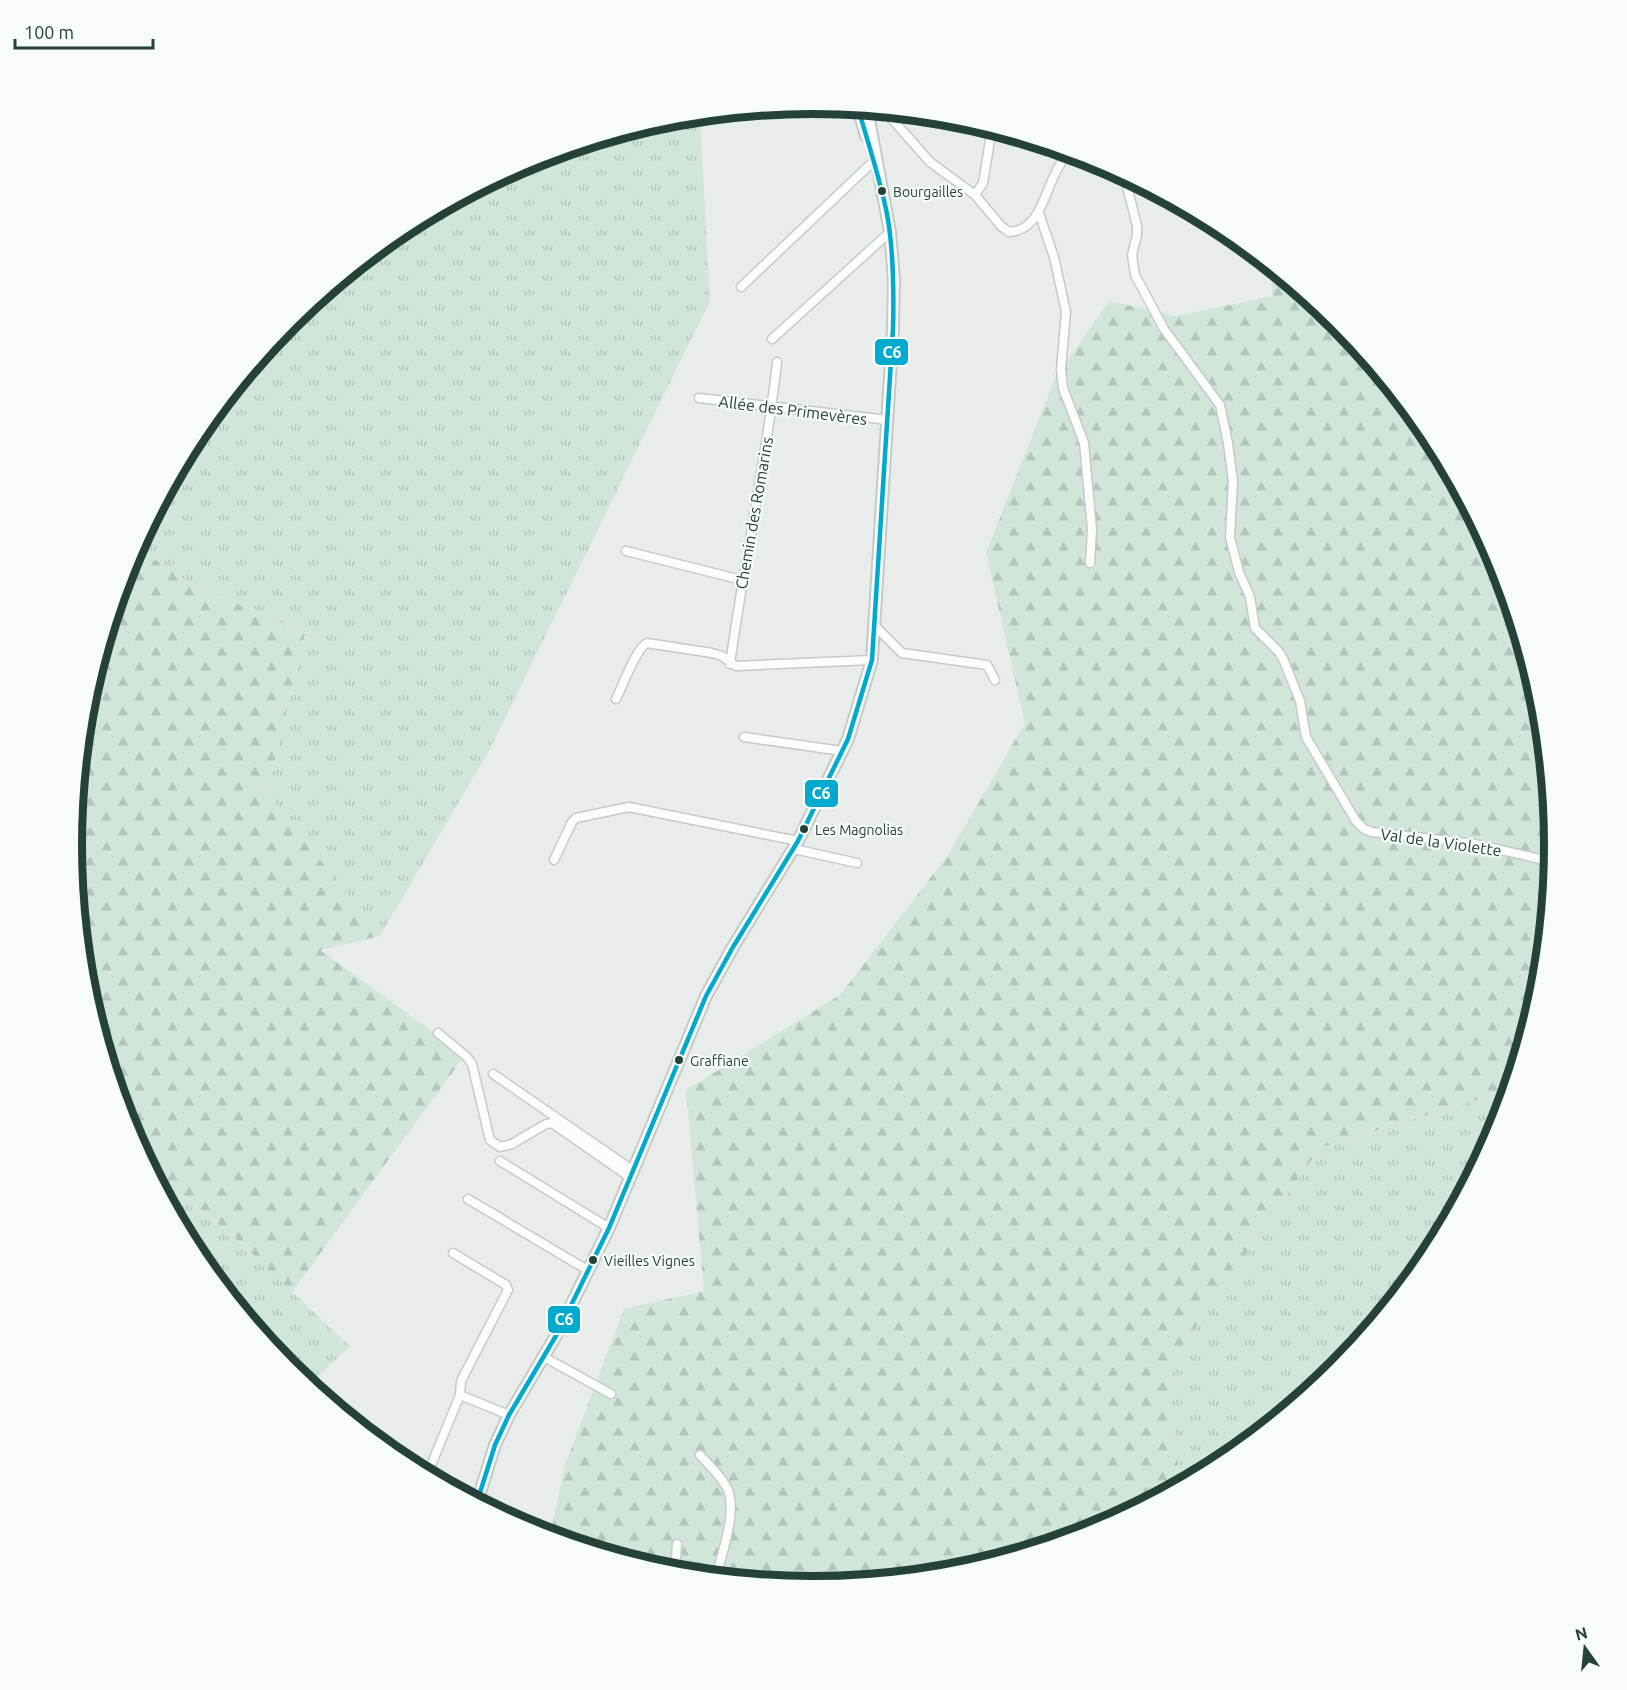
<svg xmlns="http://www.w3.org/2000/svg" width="1627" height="1690" font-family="Ubuntu,sans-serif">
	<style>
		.grass { fill: url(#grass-tufts) }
		.forest { fill: url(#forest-firs) }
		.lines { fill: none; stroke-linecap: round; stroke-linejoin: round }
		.minor-casing { stroke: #c5cac8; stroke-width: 11 }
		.tertiary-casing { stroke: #c5cac8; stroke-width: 14 }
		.minor { stroke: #fcfcfc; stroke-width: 8 }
		.tertiary { stroke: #fcfcfc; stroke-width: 10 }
		.bus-1-casing { stroke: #f7fbf9; stroke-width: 9 }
		.bus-1 { stroke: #00a9ce; stroke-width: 4.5 }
		.bus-dot { fill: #24423a; stroke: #f7fbf9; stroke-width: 2 }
		.labels { text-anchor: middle; stroke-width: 4.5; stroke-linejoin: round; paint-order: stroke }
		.bus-label { font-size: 14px; fill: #24423a; stroke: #f7fbf9; text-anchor: start }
		.street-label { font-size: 16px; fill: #24423a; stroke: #f7fbf9 }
		.rim { fill: none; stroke: #24423a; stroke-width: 8 }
		.line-badge { stroke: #f7fbf9; stroke-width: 2 }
		.badge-label { font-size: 16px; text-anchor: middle; font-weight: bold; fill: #fff }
	</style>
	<defs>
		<pattern id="grass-tufts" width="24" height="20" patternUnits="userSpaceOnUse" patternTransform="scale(1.5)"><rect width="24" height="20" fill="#d1e6d8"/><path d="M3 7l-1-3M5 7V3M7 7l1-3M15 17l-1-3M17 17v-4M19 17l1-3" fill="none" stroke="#b3c6ba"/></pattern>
		<pattern id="forest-firs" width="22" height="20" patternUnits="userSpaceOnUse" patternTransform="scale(1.5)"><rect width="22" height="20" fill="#d1e6d8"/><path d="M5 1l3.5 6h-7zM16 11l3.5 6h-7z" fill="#b3c6ba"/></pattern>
	</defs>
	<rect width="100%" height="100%" fill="#e8edeb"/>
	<g class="grass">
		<polygon points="700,115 710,301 488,753 380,936 267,792 305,634 181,578 136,546 197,433 289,320 402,228 530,160 669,118"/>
		<polygon points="1511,1089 1498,1129 1430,1257 1338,1370 1225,1462 1179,1486 1169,1365 1320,1148"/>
		<polygon points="151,1170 234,1237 350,1346 309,1385 289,1369 197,1257"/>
	</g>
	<g class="forest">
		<polygon points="1271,266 1338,321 1430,433 1499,562 1541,701 1555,845 1541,990 1511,1089 1320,1148 1169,1365 1179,1486 1097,1530 958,1572 813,1586 669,1572 550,1536 565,1465 624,1309 704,1291 686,1090 840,995 948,855 1025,723 986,553 1055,378 1109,301 1176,316 1272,296"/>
		<polygon points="136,546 181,578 305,634 267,792 380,936 320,950 465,1055 292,1292 234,1237 151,1170 128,1128 86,989 72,845 86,700 129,561"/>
	</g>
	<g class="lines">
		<g class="minor-casing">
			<g id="minor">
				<path d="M884 110 930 162 975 195 1001 226 1009 232C1034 231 1042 205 1050 185 1055 173 1061 162 1068 151"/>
				<polyline points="1124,174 1137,226 1137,235 1132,255 1135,275 1164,329 1220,405 1228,443 1233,482 1230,537 1239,572 1250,597 1255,628 1279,652 1284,661 1300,701 1306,737 1356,821 1364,829 1372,832 1475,844 1553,862"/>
				<polyline points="975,195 983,183 992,128"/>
				<polyline points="1039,213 1054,257 1066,312 1061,369 1063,388 1084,443 1092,529 1090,563"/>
				<polyline points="741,287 877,158"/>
				<polyline points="772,339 890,232"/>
				<polyline points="699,398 888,420"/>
				<polyline points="626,551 742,580"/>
				<polyline points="875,626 902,653 987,665 995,680"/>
				<path d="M730 664C744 563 766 463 777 362"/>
				<path d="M616 699C622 687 637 647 647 643L712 653 722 656 736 666 872 660"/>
				<polyline points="744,737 842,751"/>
				<polyline points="794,849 857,863"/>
				<polyline points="554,860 572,822 576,818 629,807 798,841"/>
				<polyline points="438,1033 467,1057 472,1064 490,1140 500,1147 512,1144 546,1124 552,1123 631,1178"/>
				<polyline points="493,1074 634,1171"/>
				<polyline points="500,1161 609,1228"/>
				<polyline points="468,1199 589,1271"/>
				<polyline points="544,1357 611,1394"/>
				<polyline points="460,1395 509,1415"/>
				<path d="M700 1455C709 1465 721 1476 727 1488 738 1510 722 1553 716 1577"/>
				<polyline points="427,1475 460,1395 461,1381 508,1290 506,1285 453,1253"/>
				<polyline points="675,1573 677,1544"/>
			</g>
		</g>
		<g class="tertiary-casing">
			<g id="tertiary">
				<polyline points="858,108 866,136"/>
				<polyline points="477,1502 495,1445 509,1415 557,1334 609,1228 706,996 733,947 798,841 848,739 872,660 893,329 894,279 890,232 867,109"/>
			</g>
		</g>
		<use href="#minor" class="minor"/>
		<use href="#tertiary" class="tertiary"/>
		<g class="bus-1-casing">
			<path id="bus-1" d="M477 1502 495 1445 509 1415 557 1334 609 1228 706 996 733 947 798 841 848 739 872 660 893 329C894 291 894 252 887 214 880 178 868 143 858 108"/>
		</g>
		<use href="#bus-1" class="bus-1"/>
	</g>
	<g class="bus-dot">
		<circle cx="882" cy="191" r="5"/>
		<circle cx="804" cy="829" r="5"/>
		<circle cx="679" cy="1060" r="5"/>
		<circle cx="593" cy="1260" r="5"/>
	</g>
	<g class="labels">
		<g class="bus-label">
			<text x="893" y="197">Bourgailles</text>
			<text x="815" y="835">Les Magnolias</text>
			<text x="690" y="1066">Graffiane</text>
			<text x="604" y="1266">Vieilles Vignes</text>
		</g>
		<g class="street-label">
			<text transform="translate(793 410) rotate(7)" y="6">Allée des Primevères</text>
			<text transform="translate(754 513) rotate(-80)" y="6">Chemin des Romarins</text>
			<text transform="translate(1441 842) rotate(8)" y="6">Val de la Violette</text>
		</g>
	</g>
	<path d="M0 0H1627V1690H0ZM82 845a731 731 0 1 1 1462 0a731 731 0 1 1-1462 0Z" fill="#f7fbf9" fill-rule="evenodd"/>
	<path class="rim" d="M82 845a731 731 0 1 1 1462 0a731 731 0 1 1-1462 0Z"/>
	<g class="line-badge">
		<rect x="874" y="338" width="35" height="28" rx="6" fill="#00a9ce"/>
		<rect x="804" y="779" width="35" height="29" rx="6" fill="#00a9ce"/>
		<rect x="547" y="1305" width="34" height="29" rx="6" fill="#00a9ce"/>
	</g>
	<g class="badge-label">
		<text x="892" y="358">C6</text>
		<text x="821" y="799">C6</text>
		<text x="564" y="1325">C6</text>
	</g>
	<g transform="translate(1585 1648) rotate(345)" stroke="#f7fbf9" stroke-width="4.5" paint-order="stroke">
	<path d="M0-4.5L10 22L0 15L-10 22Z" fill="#24423a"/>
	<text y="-9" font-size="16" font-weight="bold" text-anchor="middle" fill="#24423a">N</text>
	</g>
	<path d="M15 39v9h138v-9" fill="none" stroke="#24423a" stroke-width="3"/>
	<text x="24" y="39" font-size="18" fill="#24423a" stroke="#f7fbf9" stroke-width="4.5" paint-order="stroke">100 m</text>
</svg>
